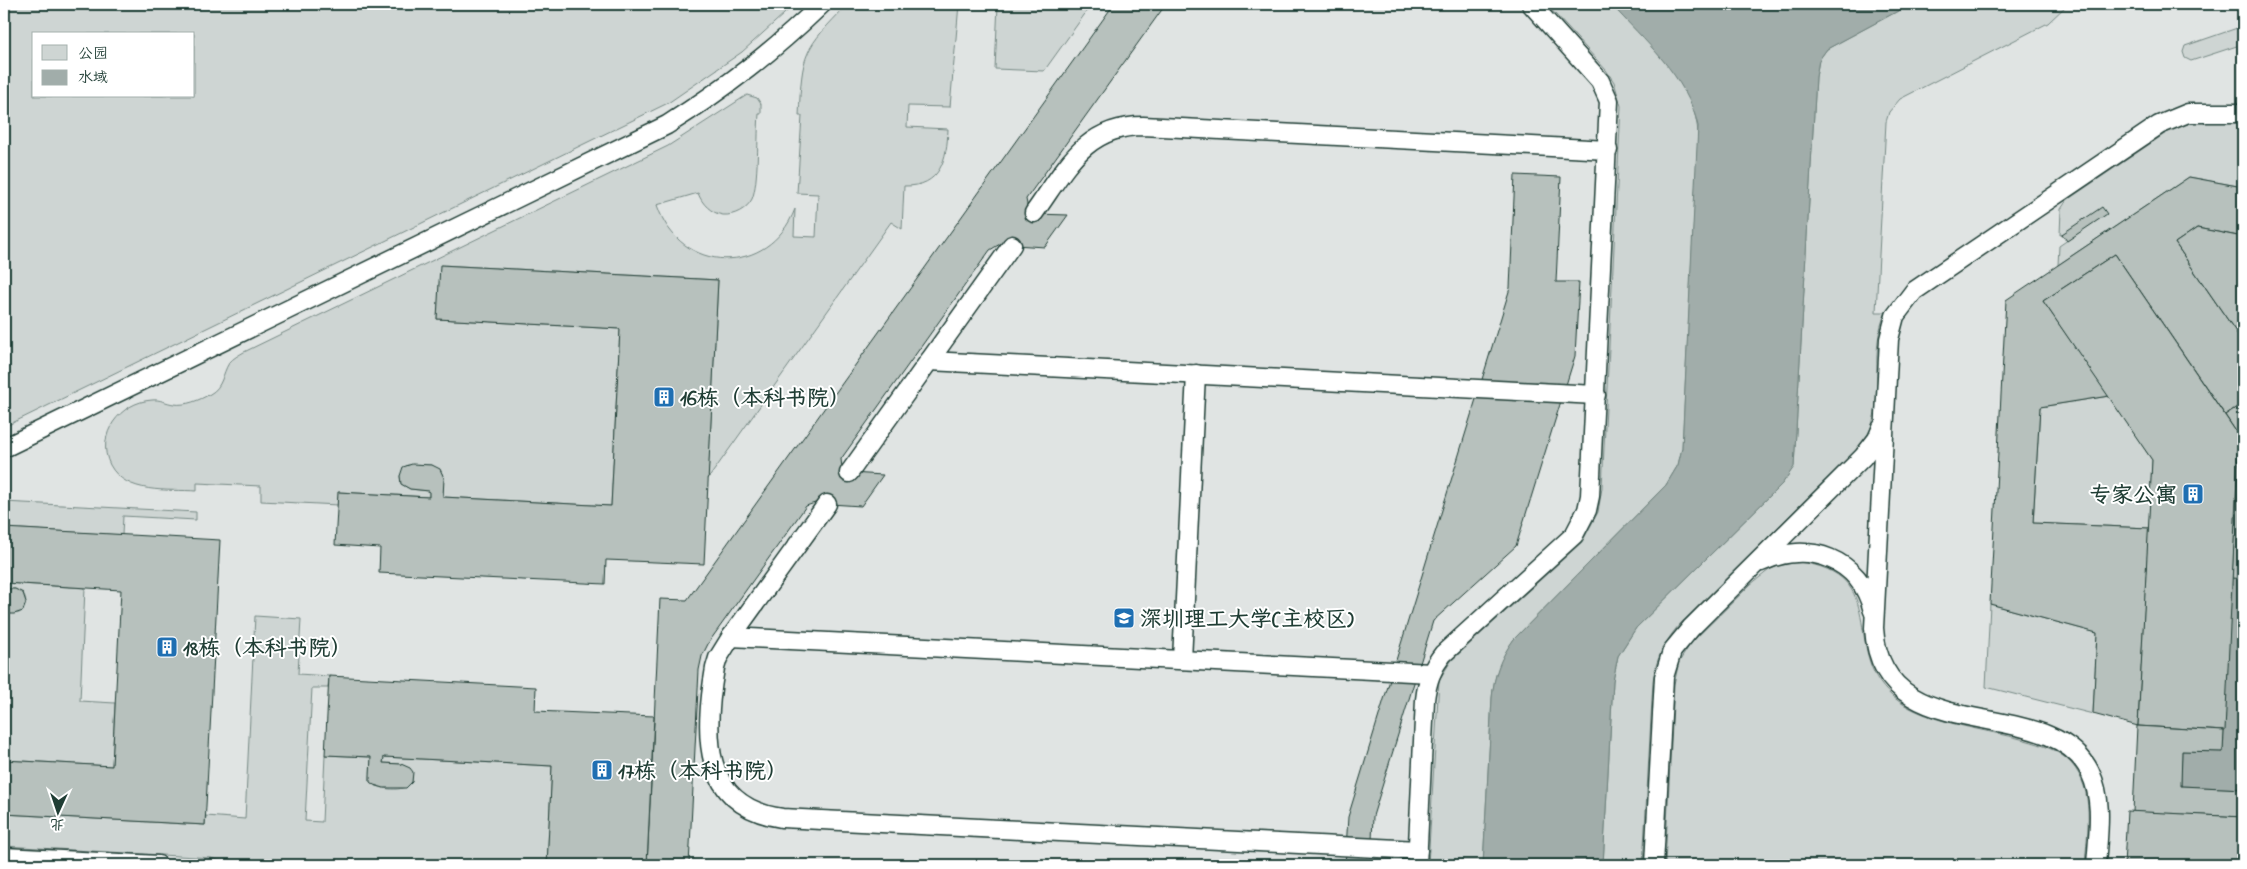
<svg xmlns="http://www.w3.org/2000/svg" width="2247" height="869" font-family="'Indie Flower','LXGW WenKai TC',sans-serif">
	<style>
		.built { fill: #e0e4e3 }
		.green { fill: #ced5d3; stroke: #768984; fill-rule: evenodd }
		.water { fill: #a1adaa; stroke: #6d807b }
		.building { fill: #b7c1bd; stroke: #1f3d34 }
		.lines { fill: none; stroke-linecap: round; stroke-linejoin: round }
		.lane-casing { stroke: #1f3d34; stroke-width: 21 }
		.lane { stroke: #fff; stroke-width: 18 }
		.labels { text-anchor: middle; stroke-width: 4; stroke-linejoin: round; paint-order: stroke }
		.poi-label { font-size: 22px; font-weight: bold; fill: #1f3d34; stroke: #fff; text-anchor: start }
	</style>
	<rect width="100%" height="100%" fill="#f2f3f3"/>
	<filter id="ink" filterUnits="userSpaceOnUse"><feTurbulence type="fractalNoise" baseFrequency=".02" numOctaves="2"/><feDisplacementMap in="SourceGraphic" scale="10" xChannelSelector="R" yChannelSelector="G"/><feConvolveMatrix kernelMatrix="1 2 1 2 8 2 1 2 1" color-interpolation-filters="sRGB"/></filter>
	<g filter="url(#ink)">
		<polygon class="built" points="762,4 2243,4 2243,865 4,865 4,370"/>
		<g class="green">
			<path d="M4 4H795L742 52 668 103 4 427ZM34 34H194V96H34Z"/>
			<path d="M848 4H959L950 107 908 106 907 127 948 129C947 159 941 187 904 186L902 229 891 222 708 479 718 280 441 265 437 319 620 329 611 506 443 497 442 473 432 465H407L400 476 401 484 410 489 429 491V497L339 492 338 505 261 501V486L197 483V491C168 489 126 495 110 465 95 435 120 402 152 400 160 399 166 403 174 404 185 406 200 400 210 394 223 387 222 374 229 363 233 358 239 355 244 352L668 146 747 95 757 98 761 104V114H759C757 135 759 182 752 199 747 209 734 216 723 215 711 213 702 204 698 193L657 205C680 275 769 277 795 209L794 236 816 237 818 194 797 193 802 116H799C802 52 803 50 848 4Z"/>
			<polygon points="998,4 1092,4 1044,71 995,69"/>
			<path d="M1546 4H1611C1645 41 1698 83 1698 137L1682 448 1678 465 1666 485 1514 639C1501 658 1494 675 1492 698L1483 865H1428L1439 680 1451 661 1582 542 1598 512 1602 488 1621 106 1614 82 1606 70Z"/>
			<path d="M1911 4H2068L2048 23 1900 99 1889 112 1886 122 1876 312H1886C1868 349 1885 393 1870 430 1867 437 1861 443 1857 449L1680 624C1665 641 1656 658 1653 681L1643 865H1603L1613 681 1618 656 1636 628 1782 484 1794 466 1816 77 1819 60 1827 49Z"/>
			<polygon points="2243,26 2243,44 2191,61 2185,58 2183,52 2185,46"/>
			<polygon points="2198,121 2243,123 2243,187 2189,177 2058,265 2059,246 2106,214 2060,235 2061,209 2067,200 2166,133 2177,127"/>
			<polygon points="2109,396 2152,460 2149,528 2033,523 2040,407"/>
			<polygon points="4,502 196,512 196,520 123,516 122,535 4,528"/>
			<path d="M1799 562C1892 574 1840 651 1892 696 1922 722 1978 728 2017 738 2036 743 2057 748 2071 763 2096 791 2087 831 2085 865H1665L1674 684 1679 662 1691 643 1751 584 1769 570 1783 563Z"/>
			<path d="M4 583 85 588 80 701 115 703 112 766 4 760V614L19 613C26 608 28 601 23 593L15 589H4Z"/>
			<polygon points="1990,604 2097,633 2093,714 1986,687"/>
			<path d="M255 616 301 619 298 674 329 676 328 688H312L305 821 322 822 325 755 371 757 370 782C380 790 404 793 412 782V772L401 764 383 763 384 757 552 766 547 865H232L211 858 196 857 4 846V814L205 825 206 816 245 819Z"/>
		</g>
		<g class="water">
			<path d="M1611 4H1911L1827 49 1819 60 1816 77 1794 467 1782 484 1636 628 1618 656 1613 681 1603 865H1483L1492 698C1494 675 1500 658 1514 639L1666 485 1678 465 1682 448 1698 126C1687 76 1644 41 1611 4Z"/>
			<polygon points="2232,578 2243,579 2243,789 2181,786 2182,751 2223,752"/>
		</g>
		<g class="building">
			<polygon points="1114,4 1166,4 1026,199 1028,210 1036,214 1068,215 1045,247 1000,244 990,250 841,459 842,468 851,473 883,475 861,506 815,503 806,506 709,642 702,656 699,670 689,865 647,865 660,599 687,600"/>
			<polygon points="1515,175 1561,177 1556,282 1579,282 1575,356 1516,546 1433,621 1373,816 1371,865 1345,865 1348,817 1510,288"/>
			<polygon points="2189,177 2243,187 2243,237 2197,228 2175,243 2243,342 2240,405 2225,415 2115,254 2043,301 2109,396 2040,407 2033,523 2149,528 2138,726 2093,714 2097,633 1990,604 2006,300"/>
			<polygon points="2102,207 2107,214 2067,241 2062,234"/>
			<polygon points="2197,228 2243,237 2243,579 2232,578 2239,436 2225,415 2240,405 2243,342 2175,243"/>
			<polygon points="2115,254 2239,436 2225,731 2138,726 2152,460 2043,301"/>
			<polygon points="440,265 718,280 704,564 606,560 605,584 379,573 380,548 335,545 338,492 429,497 429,491 410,489 401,484 400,476 403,467 412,464 432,465 440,469 444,478 443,497 611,506 620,329 437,319"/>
			<polygon points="4,528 220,540 205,825 4,814 4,760 112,766 121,590 4,583"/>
			<polygon points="4,589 15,589 23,593 26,602 23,611 14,614 4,614"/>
			<polygon points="329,676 536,687 535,711 654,716 647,865 547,865 552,766 384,757 383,763 401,764 410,768 413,772 412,782 406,788 384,788 374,785 370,782 370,776 371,757 325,755"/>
			<polygon points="2137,726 2224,731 2223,752 2182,751 2181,786 2243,789 2243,817 2133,812"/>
			<polygon points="2127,811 2243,817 2243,865 2124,865"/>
		</g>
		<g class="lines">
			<g class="lane-casing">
				<g id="lane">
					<path d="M1034 213C1065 170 1084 126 1143 126L1608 150"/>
					<polyline points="929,361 1596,395"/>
					<path d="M4 448 667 125C727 87 771 53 822 4"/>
					<polyline points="849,473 1012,245"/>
					<path d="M827 504 731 637 718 658 715 668C704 733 700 806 782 818L1418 850"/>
					<path d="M1761 562C1808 540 1860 558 1873 611"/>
					<polyline points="731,637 1431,673"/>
					<polyline points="1182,660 1196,374"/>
					<polyline points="4,857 158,865"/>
					<path d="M1417 865 1425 700C1427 681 1432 668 1443 654L1574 535 1587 510 1590 496 1609 101 1600 81 1531 4"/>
					<polyline points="1654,865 1664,677 1672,651 1691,628 1863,457 1877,439 1882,427"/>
					<path d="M2096 865C2098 834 2104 801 2090 772 2051 690 1881 754 1874 628L1889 339 1895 316 1914 291 2159 125 2188 113H2243"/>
				</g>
			</g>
			<use href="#lane" class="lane"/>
		</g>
	</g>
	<defs>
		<g id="building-square" transform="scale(1.125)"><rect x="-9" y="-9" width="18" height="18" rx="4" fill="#1f6fb2" stroke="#fff"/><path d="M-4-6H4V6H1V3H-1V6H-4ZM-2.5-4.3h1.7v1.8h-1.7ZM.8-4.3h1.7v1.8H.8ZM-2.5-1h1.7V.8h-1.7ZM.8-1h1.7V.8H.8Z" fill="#fff"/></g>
		<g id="university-square" transform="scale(1.125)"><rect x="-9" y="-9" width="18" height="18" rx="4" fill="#1f6fb2" stroke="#fff"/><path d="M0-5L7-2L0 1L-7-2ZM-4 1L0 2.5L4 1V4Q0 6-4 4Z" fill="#fff"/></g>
	</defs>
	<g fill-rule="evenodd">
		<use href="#building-square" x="664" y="397"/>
		<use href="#building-square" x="2193" y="494"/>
		<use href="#university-square" x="1124" y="618"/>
		<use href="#building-square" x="167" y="647"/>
		<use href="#building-square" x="602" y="770"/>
	</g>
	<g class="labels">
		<g class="poi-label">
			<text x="680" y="405">16栋（本科书院）</text>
			<text x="2177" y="502" text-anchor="end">专家公寓</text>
			<text x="1140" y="626">深圳理工大学(主校区)</text>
			<text x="183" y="655">18栋（本科书院）</text>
			<text x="618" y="778">17栋（本科书院）</text>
		</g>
	</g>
	<rect width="2247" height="869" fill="none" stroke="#fff" stroke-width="20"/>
	<rect x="10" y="10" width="2227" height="849" fill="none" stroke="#1f3d34" stroke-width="2" filter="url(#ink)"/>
	<rect x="32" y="32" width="162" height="65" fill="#ffffff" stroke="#a5b1ae"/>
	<rect x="42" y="45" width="25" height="15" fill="#ced5d3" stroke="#a5b1ae"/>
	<text x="78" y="58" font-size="15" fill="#1f3d34">公园</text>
	<rect x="42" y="70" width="25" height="15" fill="#a1adaa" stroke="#a5b1ae"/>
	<text x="78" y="82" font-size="15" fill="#1f3d34">水域</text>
	<g transform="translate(58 812) rotate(183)" stroke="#ffffff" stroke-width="4" paint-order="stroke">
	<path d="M0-4L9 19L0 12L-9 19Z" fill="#1f3d34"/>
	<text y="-8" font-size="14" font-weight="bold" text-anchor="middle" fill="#1f3d34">北</text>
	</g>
</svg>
